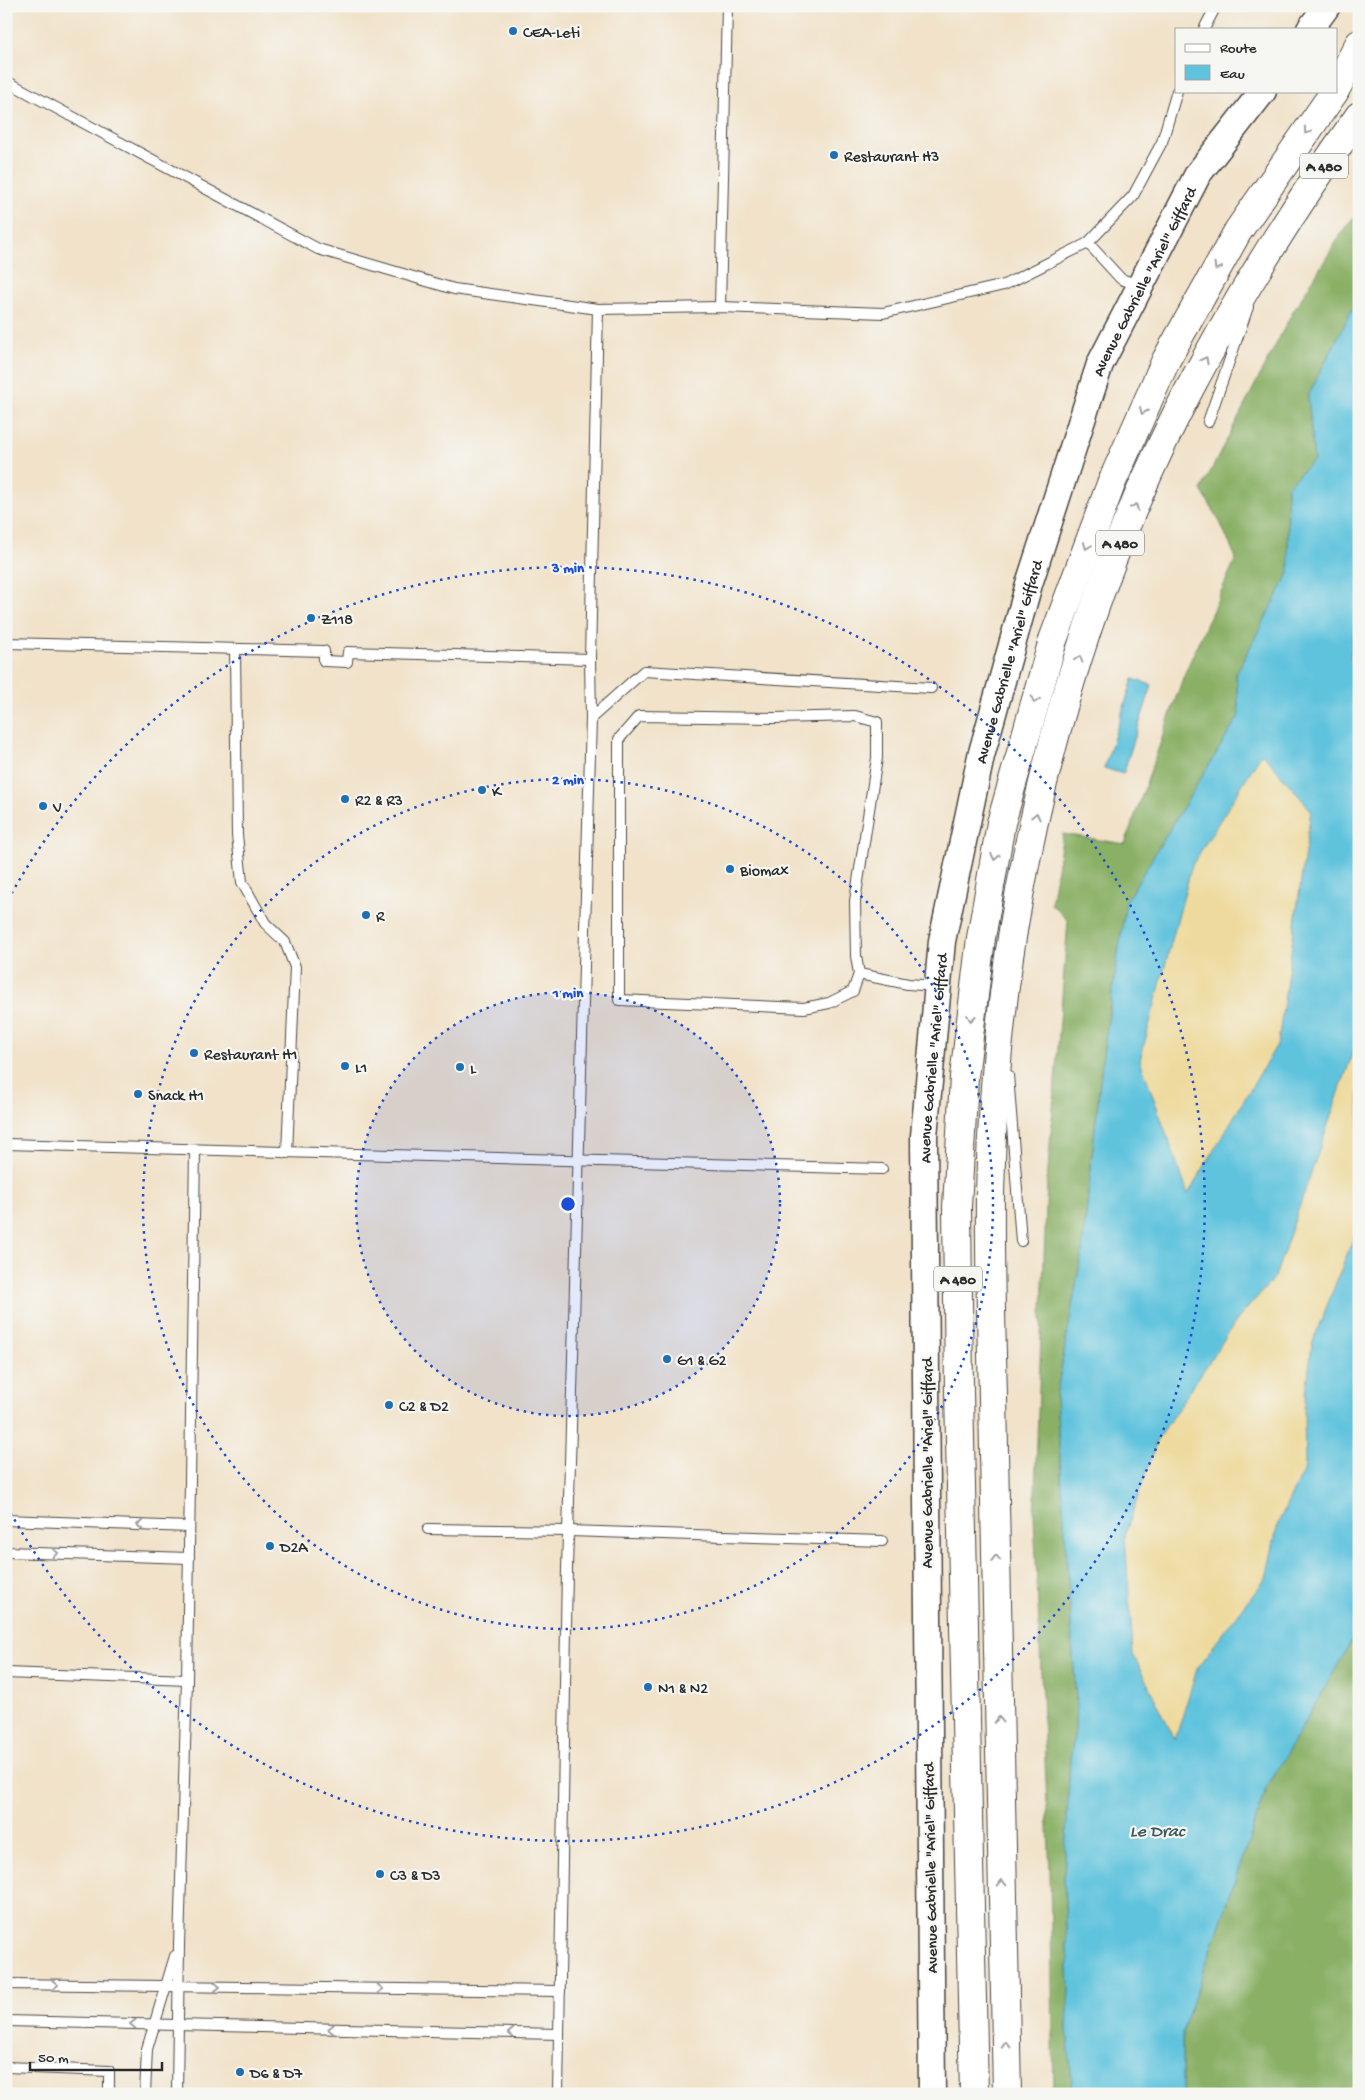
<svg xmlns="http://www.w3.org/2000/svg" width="1365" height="2100" font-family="'Gochi Hand',sans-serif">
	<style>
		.forest { fill: #8ab066; stroke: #5a6e48 }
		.sand { fill: #eeda9e; stroke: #8c8264 }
		.water { fill: #5fc3dd; stroke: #457784; fill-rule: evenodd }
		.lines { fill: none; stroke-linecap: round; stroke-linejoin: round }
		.service-casing { stroke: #494643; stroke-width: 12 }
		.tertiary-casing { stroke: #494643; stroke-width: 29 }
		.motorway-casing { stroke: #494643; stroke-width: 30 }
		.service { stroke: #fff; stroke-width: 10 }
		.tertiary { stroke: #fff; stroke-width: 26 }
		.motorway { stroke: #fff; stroke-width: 28 }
		.oneway { stroke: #a0a0a0 }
		.ring { fill: none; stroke: #1d4ed8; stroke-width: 2.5; stroke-dasharray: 2.5 5 }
		.poi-dot { fill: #1f6fb2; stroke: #f6f6f2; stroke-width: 2 }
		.labels { text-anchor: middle; stroke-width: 4.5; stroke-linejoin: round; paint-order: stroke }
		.shield { fill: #f6f6f2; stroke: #686867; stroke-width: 1 }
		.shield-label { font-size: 15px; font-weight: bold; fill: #2b2b2b }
		.poi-label { font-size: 16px; fill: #2b2b2b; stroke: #f6f6f2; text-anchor: start }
		.street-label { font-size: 16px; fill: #2b2b2b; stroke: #f6f6f2 }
		.water-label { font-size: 18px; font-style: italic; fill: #3b5960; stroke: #f6f6f2 }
		.centre { fill: #1d4ed8; stroke: #f6f6f2; stroke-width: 2.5 }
		.ring-label { font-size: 15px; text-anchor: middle; font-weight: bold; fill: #1d4ed8; stroke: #f6f6f2; stroke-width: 4.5; stroke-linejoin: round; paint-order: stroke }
	</style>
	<rect width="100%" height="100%" fill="#f6f6f2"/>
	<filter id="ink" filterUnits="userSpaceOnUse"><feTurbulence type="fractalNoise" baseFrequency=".02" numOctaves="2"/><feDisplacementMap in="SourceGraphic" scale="10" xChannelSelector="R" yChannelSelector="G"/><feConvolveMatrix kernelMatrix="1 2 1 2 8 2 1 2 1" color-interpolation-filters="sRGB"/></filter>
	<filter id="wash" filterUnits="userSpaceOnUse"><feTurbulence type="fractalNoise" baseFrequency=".0096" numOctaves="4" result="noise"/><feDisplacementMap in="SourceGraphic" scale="20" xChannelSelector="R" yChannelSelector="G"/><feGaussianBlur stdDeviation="1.12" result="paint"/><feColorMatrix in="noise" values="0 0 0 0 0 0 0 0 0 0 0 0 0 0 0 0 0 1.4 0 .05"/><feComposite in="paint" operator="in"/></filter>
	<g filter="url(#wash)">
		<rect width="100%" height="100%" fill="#f1e2c9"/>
		<g class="forest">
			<polygon points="1359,212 1359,296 1308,396 1314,460 1287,486 1289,573 1236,674 1239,716 1126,901 1103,1055 1082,1252 1056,1397 1076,1699 1075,1731 1070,1759 1064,1878 1069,1989 1067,2028 1073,2094 1054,2094 1050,1873 1034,1516 1047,1182 1068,921 1051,904 1063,834 1125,844 1184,675 1236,558 1219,520 1201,490 1291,315 1346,226"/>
			<polygon points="1359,1628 1359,2094 1182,2094 1182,2033 1267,1788"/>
		</g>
		<polygon class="sand" points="1359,296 1359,1628 1267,1788 1182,2033 1182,2094 1073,2094 1067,2028 1069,1989 1064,1878 1070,1759 1075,1731 1076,1699 1056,1397 1082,1252 1103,1055 1126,901 1239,716 1236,674 1289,573 1287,486 1314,460 1308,396"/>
		<g class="water">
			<path d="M1359 296V601L1350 659 1359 668V1035L1275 1277 1237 1320 1157 1440 1125 1535 1133 1654 1175 1740 1198 1666 1266 1578 1278 1523 1305 1467 1304 1409 1312 1344 1359 1224V1628L1267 1788 1182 2033V2094H1073L1067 2028 1069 1989 1064 1878 1070 1759 1075 1731 1076 1699 1056 1397 1082 1252 1103 1055 1126 901 1239 716 1236 674 1289 573 1287 486 1314 460 1308 396ZM1262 753 1311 810 1278 1043 1188 1194 1140 1060 1192 865Z"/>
			<polygon points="1133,679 1152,685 1123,774 1104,768"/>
		</g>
	</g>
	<g filter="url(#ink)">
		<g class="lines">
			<g class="service-casing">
				<g id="service">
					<polyline points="1204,29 1216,6"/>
					<polyline points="6,81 318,249 454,289 598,309 720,307 883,313 1004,285 1088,243 1133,196 1162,142 1177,91"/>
					<polyline points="1088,243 1121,279 1139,285"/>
					<polyline points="720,307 727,6"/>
					<polyline points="1208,422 1248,307"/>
					<polyline points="6,643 324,651 324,661 347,662 348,652 590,659"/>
					<polyline points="235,649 237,835 242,882 265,923 285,942 295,967 287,1153"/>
					<polyline points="591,718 644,671 931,688"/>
					<polyline points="859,974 853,991 829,1003 804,1008 619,1000 619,739 639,716 775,718 855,716 877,722 877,758 855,901 856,956 859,974 908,984 937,986"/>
					<polyline points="1008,1075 1021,1241"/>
					<polyline points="6,1144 882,1169"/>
					<polyline points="6,1520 189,1527"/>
					<polyline points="428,1529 569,1531 882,1541"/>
					<polyline points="6,1552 189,1558"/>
					<polyline points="6,1673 187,1680"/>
					<polyline points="6,1984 560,1991"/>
					<polyline points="6,2021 559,2034"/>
					<polyline points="6,2067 109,2071 109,2094"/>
					<polyline points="145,2094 147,2049 175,1956"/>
					<polyline points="177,2094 179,1945 187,1680 195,1150"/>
					<polyline points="558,2094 567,1569 591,718 590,659 598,309"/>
				</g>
			</g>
			<g class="tertiary-casing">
				<g id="tertiary">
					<polyline points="1310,29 1327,6"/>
					<path id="s1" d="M932 2094 924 1136 942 941 981 756 1029 584 1100 364 1198 174 1263 91"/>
				</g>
			</g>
			<g class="motorway-casing">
				<g id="motorway">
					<polyline points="1338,85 1359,44"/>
					<polyline points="974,2094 959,1392 957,1207 964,1077 981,938 1001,823 1053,640 1111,484 1166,360 1238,231 1335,91"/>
					<path d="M1007 2094C1002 1880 997 1666 994 1453 993 1367 989 1280 990 1194 992 1095 1001 994 1019 896 1051 721 1107 546 1190 388 1240 293 1297 203 1359 116"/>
				</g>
			</g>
			<use href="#service" class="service"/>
			<use href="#tertiary" class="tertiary"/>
			<use href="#motorway" class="motorway"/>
		</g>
		<defs><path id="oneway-chevron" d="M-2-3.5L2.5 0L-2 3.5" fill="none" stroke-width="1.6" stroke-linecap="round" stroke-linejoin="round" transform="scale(1.25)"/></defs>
		<g class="oneway">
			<use href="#oneway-chevron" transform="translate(1307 131) rotate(125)"/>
			<use href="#oneway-chevron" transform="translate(1217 267) rotate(121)"/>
			<use href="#oneway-chevron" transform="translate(1205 360) rotate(-61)"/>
			<use href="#oneway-chevron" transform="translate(1143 411) rotate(114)"/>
			<use href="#oneway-chevron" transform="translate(1135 507) rotate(-67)"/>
			<use href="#oneway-chevron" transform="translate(1087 546) rotate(111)"/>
			<use href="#oneway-chevron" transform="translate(1079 659) rotate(-73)"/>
			<use href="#oneway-chevron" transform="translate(1035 700) rotate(107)"/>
			<use href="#oneway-chevron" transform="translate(1036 816) rotate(-77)"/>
			<use href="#oneway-chevron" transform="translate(995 857) rotate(100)"/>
			<use href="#oneway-chevron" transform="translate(971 1018) rotate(97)"/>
			<use href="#oneway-chevron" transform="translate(140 1525) rotate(-178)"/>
			<use href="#oneway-chevron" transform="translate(55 1553) rotate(2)"/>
			<use href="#oneway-chevron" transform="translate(996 1558) rotate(-91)"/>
			<use href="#oneway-chevron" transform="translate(999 1720) rotate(-91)"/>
			<use href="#oneway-chevron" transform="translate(1002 1883) rotate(-91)"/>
			<use href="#oneway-chevron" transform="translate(55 1985) rotate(1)"/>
			<use href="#oneway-chevron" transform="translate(217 1987) rotate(1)"/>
			<use href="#oneway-chevron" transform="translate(380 1989) rotate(1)"/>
			<use href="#oneway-chevron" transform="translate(133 2024) rotate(-179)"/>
			<use href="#oneway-chevron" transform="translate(331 2029) rotate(-179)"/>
			<use href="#oneway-chevron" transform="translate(511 2033) rotate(-179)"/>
			<use href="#oneway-chevron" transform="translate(1006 2045) rotate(-91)"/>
		</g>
	</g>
	<circle cx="568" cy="1204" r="212" fill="#1d4ed8" fill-opacity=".12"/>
	<g class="ring">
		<circle cx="568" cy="1204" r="212"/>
		<circle cx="568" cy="1204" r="425"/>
		<path d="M8 900A637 637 0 1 1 8 1508"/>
	</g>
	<g class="poi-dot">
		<circle cx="513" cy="31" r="5"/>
		<circle cx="834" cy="155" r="5"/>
		<circle cx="311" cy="618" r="5"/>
		<circle cx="482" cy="790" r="5"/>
		<circle cx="345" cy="799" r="5"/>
		<circle cx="43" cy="806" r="5"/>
		<circle cx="730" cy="869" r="5"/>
		<circle cx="366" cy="915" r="5"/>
		<circle cx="194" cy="1053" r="5"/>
		<circle cx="345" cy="1066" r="5"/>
		<circle cx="460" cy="1067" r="5"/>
		<circle cx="138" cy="1094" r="5"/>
		<circle cx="667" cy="1359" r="5"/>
		<circle cx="389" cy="1405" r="5"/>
		<circle cx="270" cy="1546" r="5"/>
		<circle cx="648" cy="1687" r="5"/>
		<circle cx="380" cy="1874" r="5"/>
		<circle cx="240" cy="2072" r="5"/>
	</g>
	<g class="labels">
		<g class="shield">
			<rect x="1300" y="153.5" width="48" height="25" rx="4"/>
			<rect x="1096" y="530.5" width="48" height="25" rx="4"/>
			<rect x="934" y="1266.5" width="48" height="25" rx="4"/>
		</g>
		<g class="shield-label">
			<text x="1324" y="171">A 480</text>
			<text x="1120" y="548">A 480</text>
			<text x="958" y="1284">A 480</text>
		</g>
		<g class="poi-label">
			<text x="523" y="37">CEA-Leti</text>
			<text x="844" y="161">Restaurant H3</text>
			<text x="321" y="624">Z118</text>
			<text x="492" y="796">K</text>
			<text x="355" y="805">R2 &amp; R3</text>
			<text x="53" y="812">V</text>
			<text x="740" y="875">Biomax</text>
			<text x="376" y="921">R</text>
			<text x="204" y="1059">Restaurant H1</text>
			<text x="355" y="1072">L1</text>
			<text x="470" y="1073">L</text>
			<text x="148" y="1100">Snack H1</text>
			<text x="677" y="1365">G1 &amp; G2</text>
			<text x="399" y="1411">C2 &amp; D2</text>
			<text x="280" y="1552">D2A</text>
			<text x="658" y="1693">N1 &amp; N2</text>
			<text x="390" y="1880">C3 &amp; D3</text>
			<text x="250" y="2078">D6 &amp; D7</text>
		</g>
		<g class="street-label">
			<text dy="6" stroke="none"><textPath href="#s1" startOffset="1846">Avenue Gabrielle "Ariel" Giffard</textPath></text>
			<text dy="6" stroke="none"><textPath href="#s1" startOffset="1441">Avenue Gabrielle "Ariel" Giffard</textPath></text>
			<text dy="6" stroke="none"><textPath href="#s1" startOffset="1036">Avenue Gabrielle "Ariel" Giffard</textPath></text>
			<text transform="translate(926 1463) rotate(-90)" y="6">Avenue Gabrielle "Ariel" Giffard</text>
			<text transform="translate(929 1868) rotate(-91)" y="6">Avenue Gabrielle "Ariel" Giffard</text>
		</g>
		<g class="water-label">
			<text x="1157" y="1836">Le Drac</text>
		</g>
	</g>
	<circle cx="568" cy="1204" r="8" class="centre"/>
	<g class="ring-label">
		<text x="568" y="572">3 min</text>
		<text x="568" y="784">2 min</text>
		<text x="568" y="997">1 min</text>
	</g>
	<rect width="1365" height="2100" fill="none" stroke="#f6f6f2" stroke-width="25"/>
	<rect x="1175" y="28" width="162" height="65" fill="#f6f6f2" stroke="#a5a5a2"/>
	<rect x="1185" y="44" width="25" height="8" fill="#ffffff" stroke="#a5a5a2"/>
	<text x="1220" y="52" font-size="15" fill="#2b2b2b">Route</text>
	<rect x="1185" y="65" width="25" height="15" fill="#5fc3dd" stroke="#a5a5a2"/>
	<text x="1220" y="78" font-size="15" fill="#2b2b2b">Eau</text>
	<path d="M30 2062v8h132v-8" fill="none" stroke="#2b2b2b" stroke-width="2.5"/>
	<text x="38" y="2062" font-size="15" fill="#2b2b2b" stroke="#f6f6f2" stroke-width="4" paint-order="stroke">50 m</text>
</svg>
